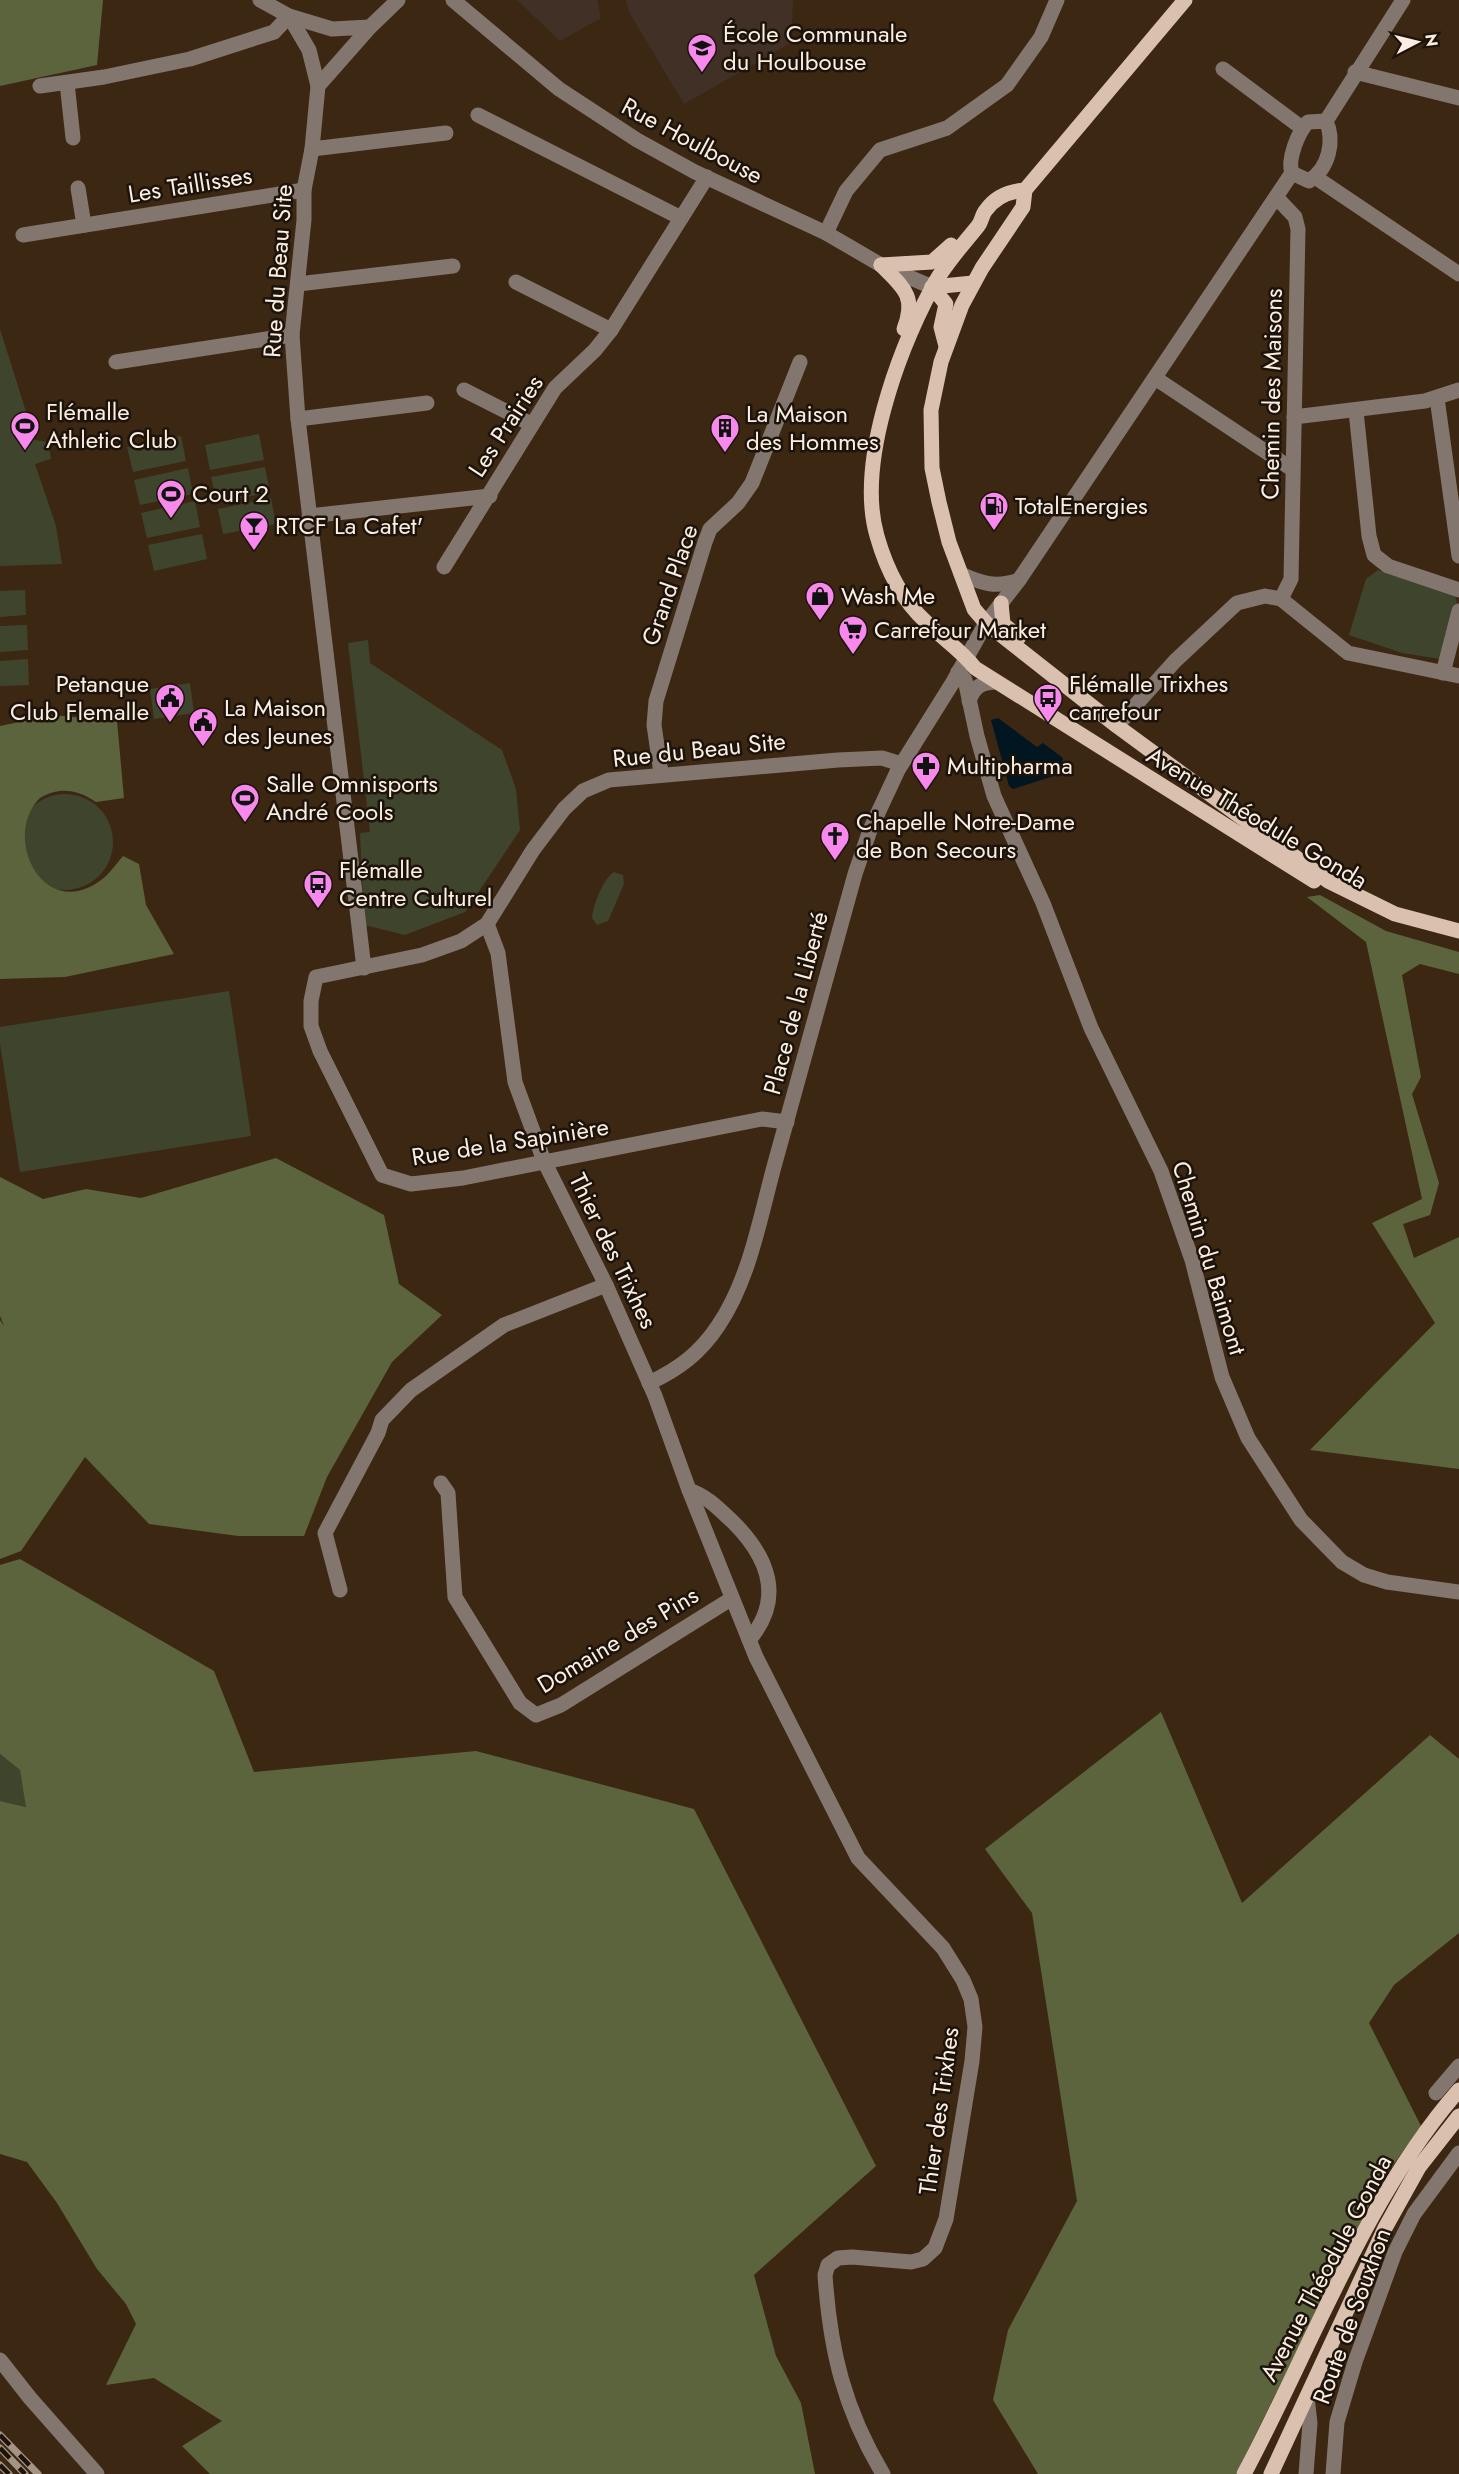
<svg xmlns="http://www.w3.org/2000/svg" width="1459" height="2474" font-family="Jost,sans-serif">
	<style>
		.education { fill: #403026 }
		.green { fill: #3f442d }
		.forest { fill: #5c643d }
		.water { fill: #011620 }
		.lines { fill: none; stroke-linecap: round; stroke-linejoin: round }
		.minor { stroke: #83766e; stroke-width: 15 }
		.major { stroke: #dac1af; stroke-width: 15 }
		.rail-casing { stroke: #a59484; stroke-width: 7 }
		.rail { stroke: #1c130a; stroke-width: 4.5; stroke-dasharray: 14; stroke-linecap: butt }
		.labels { text-anchor: middle; stroke-width: 5; stroke-linejoin: round; paint-order: stroke }
		.poi-label { font-size: 24px; fill: #fceee2; stroke: #1c130a; text-anchor: start }
		.street-label { font-size: 24px; fill: #fceee2; stroke: #1c130a }
	</style>
	<rect width="100%" height="100%" fill="#3c2713"/>
	<g class="education">
		<polygon points="517,0 597,0 601,18 560,41"/>
		<polygon points="626,0 793,0 791,43 684,104 629,12"/>
	</g>
	<g class="green">
		<polygon points="0,329 35,440 48,442 51,459 35,464 56,526 62,564 0,566"/>
		<polygon points="259,434 264,460 210,470 205,445"/>
		<polygon points="181,436 186,461 133,472 127,447"/>
		<polygon points="265,467 270,492 217,503 211,477"/>
		<polygon points="188,468 193,494 140,505 134,480"/>
		<polygon points="271,498 276,524 223,534 218,509"/>
		<polygon points="195,501 200,527 147,538 141,513"/>
		<polygon points="202,534 207,559 154,571 148,545"/>
		<polygon points="1378,570 1455,595 1457,603 1444,655 1440,659 1402,653 1349,635 1366,579"/>
		<polygon points="25,590 26,615 0,617 0,591"/>
		<polygon points="27,625 28,650 0,652 0,626"/>
		<polygon points="368,640 370,663 502,750 516,789 520,830 465,912 405,935 364,925 360,833 370,832 348,643"/>
		<polygon points="28,659 29,685 0,686 0,661"/>
		<polygon points="190,683 194,713 154,719 150,689"/>
		<circle cx="65" cy="842" r="48"/>
		<path d="M614 872 623 875 624 884 608 921 597 925 592 918C593 905 603 879 614 872Z"/>
		<polygon points="229,991 251,1136 20,1172 0,1044 0,1027"/>
		<polygon points="0,1754 20,1770 27,1807 0,1801"/>
	</g>
	<g class="forest">
		<polygon points="0,0 103,0 97,65 0,86"/>
		<path d="M53 715 117 721 124 798 96 802C78 790 60 786 40 798 0 837 45 927 105 877 111 871 117 863 123 856L139 864 146 905 174 954 65 977 0 979V726Z"/>
		<polygon points="1320,895 1386,931 1459,952 1459,974 1420,964 1402,975 1421,1077 1412,1094 1439,1183 1430,1215 1403,1224 1414,1258 1459,1237 1459,1469 1310,1450 1435,1323 1372,1223 1422,1199 1366,942 1307,897"/>
		<polygon points="276,1158 384,1215 399,1284 442,1315 392,1362 327,1477 304,1536 238,1536 149,1524 85,1457 21,1551 0,1559 0,1320 4,1326 0,1316 0,1177 43,1199 86,1189 141,1198"/>
		<polygon points="20,1559 214,1671 254,1772 476,1751 694,1809 876,2166 754,2275 776,2356 801,2403 815,2474 210,2474 182,2446 222,2421 154,2378 106,2385 136,2324 126,2304 97,2269 57,2203 27,2162 0,2154 0,1801 26,1807 20,1770 0,1754 0,1565"/>
		<polygon points="1161,1712 1242,1903 1430,1735 1459,1759 1459,1933 1394,1985 1369,2023 1421,2126 1379,2185 1236,2474 1038,2474 993,2400 1008,2330 1077,2201 1032,1913 985,1849"/>
	</g>
	<polygon class="water" points="998,718 1037,747 1043,743 1063,758 1060,774 1013,789 1009,786 991,720"/>
	<g class="lines">
		<g class="minor">
			<polyline points="260,0 289,16 332,29 370,27"/>
			<polyline points="453,0 559,89 637,140 695,172 826,233 881,265 932,287"/>
			<polyline points="289,16 309,50 318,86"/>
			<polyline points="1223,69 1302,128"/>
			<polyline points="1355,72 1459,98"/>
			<polyline points="67,83 73,138"/>
			<polyline points="40,86 104,77 190,59 274,32 289,16"/>
			<polyline points="478,115 681,218"/>
			<path d="M1326 121C1335 141 1329 168 1309 181L1292 173C1287 160 1298 132 1308 122Z"/>
			<polyline points="1326,121 1403,0"/>
			<polyline points="312,149 446,133"/>
			<polyline points="1315,177 1459,274"/>
			<polyline points="78,188 84,225"/>
			<polyline points="1276,197 1295,217 1298,229 1291,579 1281,599"/>
			<polyline points="826,233 846,191 880,150 947,128 1007,85 1041,37 1057,0"/>
			<polyline points="23,235 304,190"/>
			<polyline points="516,282 611,330"/>
			<polyline points="298,284 453,266"/>
			<polyline points="116,362 292,335"/>
			<polyline points="1155,378 1292,469"/>
			<polyline points="464,390 531,424"/>
			<polyline points="1437,398 1459,556"/>
			<polyline points="1356,411 1369,536 1374,555 1388,566 1459,590"/>
			<polyline points="1294,417 1425,401 1459,390"/>
			<polyline points="298,419 427,403"/>
			<polyline points="309,516 490,496"/>
			<polyline points="444,567 555,388 595,350 611,330 707,177"/>
			<path d="M961 574C983 584 996 588 1019 580"/>
			<polyline points="958,672 965,680 977,736 994,796 1043,903 1091,1028 1161,1171 1192,1260 1222,1377 1248,1438 1301,1520 1342,1562 1364,1575 1387,1582 1459,1592"/>
			<polyline points="1443,673 1459,611"/>
			<path d="M969 701C974 687 980 683 995 682"/>
			<polyline points="1123,719 1175,661 1237,603 1265,596 1281,599 1348,653 1459,676"/>
			<polyline points="661,773 654,725 656,701 705,542 710,529 738,503 752,483 800,362"/>
			<path d="M487 924 498 953 515 1082 544 1161 606 1285 655 1396 689 1490 756 1657 858 1858 943 1948 963 1980 971 1999 975 2027 972 2061 946 2219 935 2248 923 2259 911 2262 852 2257 838 2258 828 2265 825 2275C830 2350 844 2409 883 2474"/>
			<polyline points="364,968 298,419 292,335 304,220 304,190 312,149 318,86 370,27 398,0"/>
			<polyline points="787,1122 762,1119 463,1178 411,1184 382,1175 320,1051 311,1026 311,1001 316,977 422,955 461,941 487,924 533,850 564,809 583,791 609,780 838,760 882,758 901,764"/>
			<path d="M649 1383C679 1369 700 1353 718 1326 750 1279 760 1217 775 1163 802 1067 828 970 855 874L870 830 898 770 953 682 986 623 1019 580 1292 173"/>
			<polyline points="441,1483 448,1493 455,1597 520,1703 536,1715 561,1705 731,1599"/>
			<path d="M689 1490C707 1496 719 1509 733 1522 768 1557 785 1598 749 1640"/>
			<polyline points="340,1590 325,1533 378,1433 382,1420 411,1390 504,1325 606,1285"/>
			<polyline points="1436,2093 1459,2066"/>
			<polyline points="0,2360 30,2398 97,2474"/>
			<polyline points="1306,2474 1310,2423 1307,2397"/>
			<polyline points="1333,2474 1337,2422 1355,2362 1395,2252 1414,2214 1459,2153"/>
		</g>
		<g class="major">
			<polyline points="1185,0 1025,190 1023,207 982,268 962,305 941,362 931,410 932,468 939,502 949,542 974,609 986,623 1117,726 1328,881 1395,914 1459,931"/>
			<path d="M1025 190C1010 191 996 196 986 210 982 214 982 221 978 226 962 246 944 265 932 288 898 352 856 464 877 536 886 568 901 599 926 622 942 638 961 650 975 668L1314 881"/>
			<path d="M881 265C903 287 917 296 904 329"/>
			<polyline points="881,265 932,262 951,245"/>
			<polyline points="932,287 946,304 941,327 946,346"/>
			<polyline points="932,287 973,283"/>
			<polyline points="1001,603 1003,624 1019,637"/>
			<path d="M1244 2474C1311 2349 1365 2197 1459 2090"/>
			<polyline points="1271,2474 1385,2228 1419,2167 1459,2116"/>
		</g>
		<g class="rail-casing">
			<g id="rail">
				<polyline points="0,2435 38,2474"/>
				<polyline points="0,2448 25,2474"/>
				<polyline points="0,2465 9,2474"/>
			</g>
		</g>
		<use href="#rail" class="rail"/>
	</g>
	<defs>
		<g id="school-pin" transform="scale(1.5)"><path d="M0 17L-7.5 6A9.5 9.5 0 1 1 7.5 6Z" fill="#f788ec" stroke="#1c130a"/><path d="M0-5L7-2L0 1L-7-2ZM-4 1L0 2.5L4 1V4Q0 6-4 4Z" fill="#111"/></g>
		<g id="stadium-pin" transform="scale(1.5)"><path d="M0 17L-7.5 6A9.5 9.5 0 1 1 7.5 6Z" fill="#f788ec" stroke="#1c130a"/><path d="M0-5a6.5 5 0 1 0 0 10a6.5 5 0 1 0 0-10ZM-3.5-1.8h7v3.6h-7Z" fill="#111"/></g>
		<g id="building-pin" transform="scale(1.5)"><path d="M0 17L-7.5 6A9.5 9.5 0 1 1 7.5 6Z" fill="#f788ec" stroke="#1c130a"/><path d="M-4-6H4V6H1V3H-1V6H-4ZM-2.5-4.3h1.7v1.8h-1.7ZM.8-4.3h1.7v1.8H.8ZM-2.5-1h1.7V.8h-1.7ZM.8-1h1.7V.8H.8Z" fill="#111"/></g>
		<g id="fuel-pin" transform="scale(1.5)"><path d="M0 17L-7.5 6A9.5 9.5 0 1 1 7.5 6Z" fill="#f788ec" stroke="#1c130a"/><path d="M-5.5-6h7V0h2V4h1.3V-2.5L3-4.5l.8-.8L6-3V5H2.5V1h-1V6h-7ZM-4.2-4.7v3.2H.2V-4.7Z" fill="#111"/></g>
		<g id="bar-pin" transform="scale(1.5)"><path d="M0 17L-7.5 6A9.5 9.5 0 1 1 7.5 6Z" fill="#f788ec" stroke="#1c130a"/><path d="M-6-5H6L.8 .8V4.5H3.5V6h-7V4.5H-.8V.8Z" fill="#111"/></g>
		<g id="shop-pin" transform="scale(1.5)"><path d="M0 17L-7.5 6A9.5 9.5 0 1 1 7.5 6Z" fill="#f788ec" stroke="#1c130a"/><path d="M-5-2.5h2.3a2.7 3.5 0 0 1 5.4 0H5L5.5 6h-11ZM-1.5-2.5h3a1.5 2.3 0 0 0-3 0Z" fill="#111"/></g>
		<g id="supermarket-pin" transform="scale(1.5)"><path d="M0 17L-7.5 6A9.5 9.5 0 1 1 7.5 6Z" fill="#f788ec" stroke="#1c130a"/><path d="M-6-5.5h2.5l.6 2H6L4.5 2H-2.5L-4.4-4H-6ZM-1.5 3.2a1.3 1.3 0 1 0 .1 0ZM3 3.2a1.3 1.3 0 1 0 .1 0Z" fill="#111"/></g>
		<g id="civic-pin" transform="scale(1.5)"><path d="M0 17L-7.5 6A9.5 9.5 0 1 1 7.5 6Z" fill="#f788ec" stroke="#1c130a"/><path d="M-.6-6.5H3V-4.5H.6V-3L4-1V1h2V6H-6V1h2V-1L-.6-3ZM-1.2 2.5V6h2.4V2.5Z" fill="#111"/></g>
		<g id="bus-pin" transform="scale(1.5)"><path d="M0 17L-7.5 6A9.5 9.5 0 1 1 7.5 6Z" fill="#f788ec" stroke="#1c130a"/><path d="M-5-6H5V4H4V6H2V4H-2V6H-4V4H-5ZM-3.5-4V0h7V-4ZM-3.5 1.2v1.5H-2V1.2ZM2 1.2v1.5H3.5V1.2Z" fill="#111"/></g>
		<g id="pharmacy-pin" transform="scale(1.5)"><path d="M0 17L-7.5 6A9.5 9.5 0 1 1 7.5 6Z" fill="#f788ec" stroke="#1c130a"/><path d="M-2-6h4v4h4v4h-4v4h-4v-4h-4v-4h4Z" fill="#111"/></g>
		<g id="church-pin" transform="scale(1.5)"><path d="M0 17L-7.5 6A9.5 9.5 0 1 1 7.5 6Z" fill="#f788ec" stroke="#1c130a"/><path d="M-1.2-6h2.4v3.5h3.3v2.4h-3.3V6h-2.4V-.1h-3.3v-2.4h3.3Z" fill="#111"/></g>
	</defs>
	<g fill-rule="evenodd">
		<use href="#school-pin" x="702" y="48"/>
		<use href="#stadium-pin" x="25" y="426"/>
		<use href="#building-pin" x="725" y="428"/>
		<use href="#stadium-pin" x="171" y="494"/>
		<use href="#fuel-pin" x="994" y="506"/>
		<use href="#bar-pin" x="254" y="526"/>
		<use href="#shop-pin" x="820" y="596"/>
		<use href="#supermarket-pin" x="853" y="630"/>
		<use href="#civic-pin" x="170" y="698"/>
		<use href="#bus-pin" x="1048" y="698"/>
		<use href="#civic-pin" x="203" y="722"/>
		<use href="#pharmacy-pin" x="926" y="766"/>
		<use href="#stadium-pin" x="245" y="798"/>
		<use href="#church-pin" x="835" y="836"/>
		<use href="#bus-pin" x="318" y="884"/>
	</g>
	<g class="labels">
		<g class="poi-label">
			<text x="723" y="42">École Communale<tspan x="723" dy="28">du Houlbouse</tspan></text>
			<text x="46" y="420">Flémalle<tspan x="46" dy="28">Athletic Club</tspan></text>
			<text x="746" y="422">La Maison<tspan x="746" dy="28">des Hommes</tspan></text>
			<text x="192" y="502">Court 2</text>
			<text x="1015" y="514">TotalEnergies</text>
			<text x="275" y="534">RTCF La Cafet'</text>
			<text x="841" y="604">Wash Me</text>
			<text x="874" y="638">Carrefour Market</text>
			<text x="149" y="692" text-anchor="end">Petanque<tspan x="149" dy="28">Club Flemalle</tspan></text>
			<text x="1069" y="692">Flémalle Trixhes<tspan x="1069" dy="28">carrefour</tspan></text>
			<text x="224" y="716">La Maison<tspan x="224" dy="28">des Jeunes</tspan></text>
			<text x="947" y="774">Multipharma</text>
			<text x="266" y="792">Salle Omnisports<tspan x="266" dy="28">André Cools</tspan></text>
			<text x="856" y="830">Chapelle Notre-Dame<tspan x="856" dy="28">de Bon Secours</tspan></text>
			<text x="339" y="878">Flémalle<tspan x="339" dy="28">Centre Culturel</tspan></text>
		</g>
		<g class="street-label">
			<text transform="translate(692 141) rotate(28)" y="8">Rue Houlbouse</text>
			<text transform="translate(190 185) rotate(-9)" y="8">Les Taillisses</text>
			<text transform="translate(278 271) rotate(-86)" y="8">Rue du Beau Site</text>
			<text transform="translate(1272 394) rotate(-89)" y="8">Chemin des Maisons</text>
			<text transform="translate(506 426) rotate(-57)" y="8">Les Prairies</text>
			<text transform="translate(670 585) rotate(-71)" y="8">Grand Place</text>
			<text transform="translate(699 750) rotate(-6)" y="8">Rue du Beau Site</text>
			<text transform="translate(1257 818) rotate(31)" y="8">Avenue Théodule Gonda</text>
			<text transform="translate(796 1003) rotate(-75)" y="8">Place de la Liberté</text>
			<text transform="translate(510 1142) rotate(-9)" y="8">Rue de la Sapinière</text>
			<text transform="translate(613 1251) rotate(64)" y="8">Thier des Trixhes</text>
			<text transform="translate(1209 1258) rotate(73)" y="8">Chemin du Baimont</text>
			<text transform="translate(618 1640) rotate(-31)" y="8">Domaine des Pins</text>
			<text transform="translate(939 2111) rotate(-82)" y="8">Thier des Trixhes</text>
			<text transform="translate(1326 2268) rotate(-62)" y="8">Avenue Théodule Gonda</text>
			<text transform="translate(1352 2316) rotate(-70)" y="8">Route de Souxhon</text>
		</g>
	</g>
	<g transform="translate(1417 42) rotate(83)" stroke="#1c130a" stroke-width="4.5" paint-order="stroke">
	<path d="M0-4.5L10 22L0 15L-10 22Z" fill="#fceee2"/>
	<text y="-9" font-size="16" font-weight="bold" text-anchor="middle" fill="#fceee2">N</text>
	</g>
</svg>
